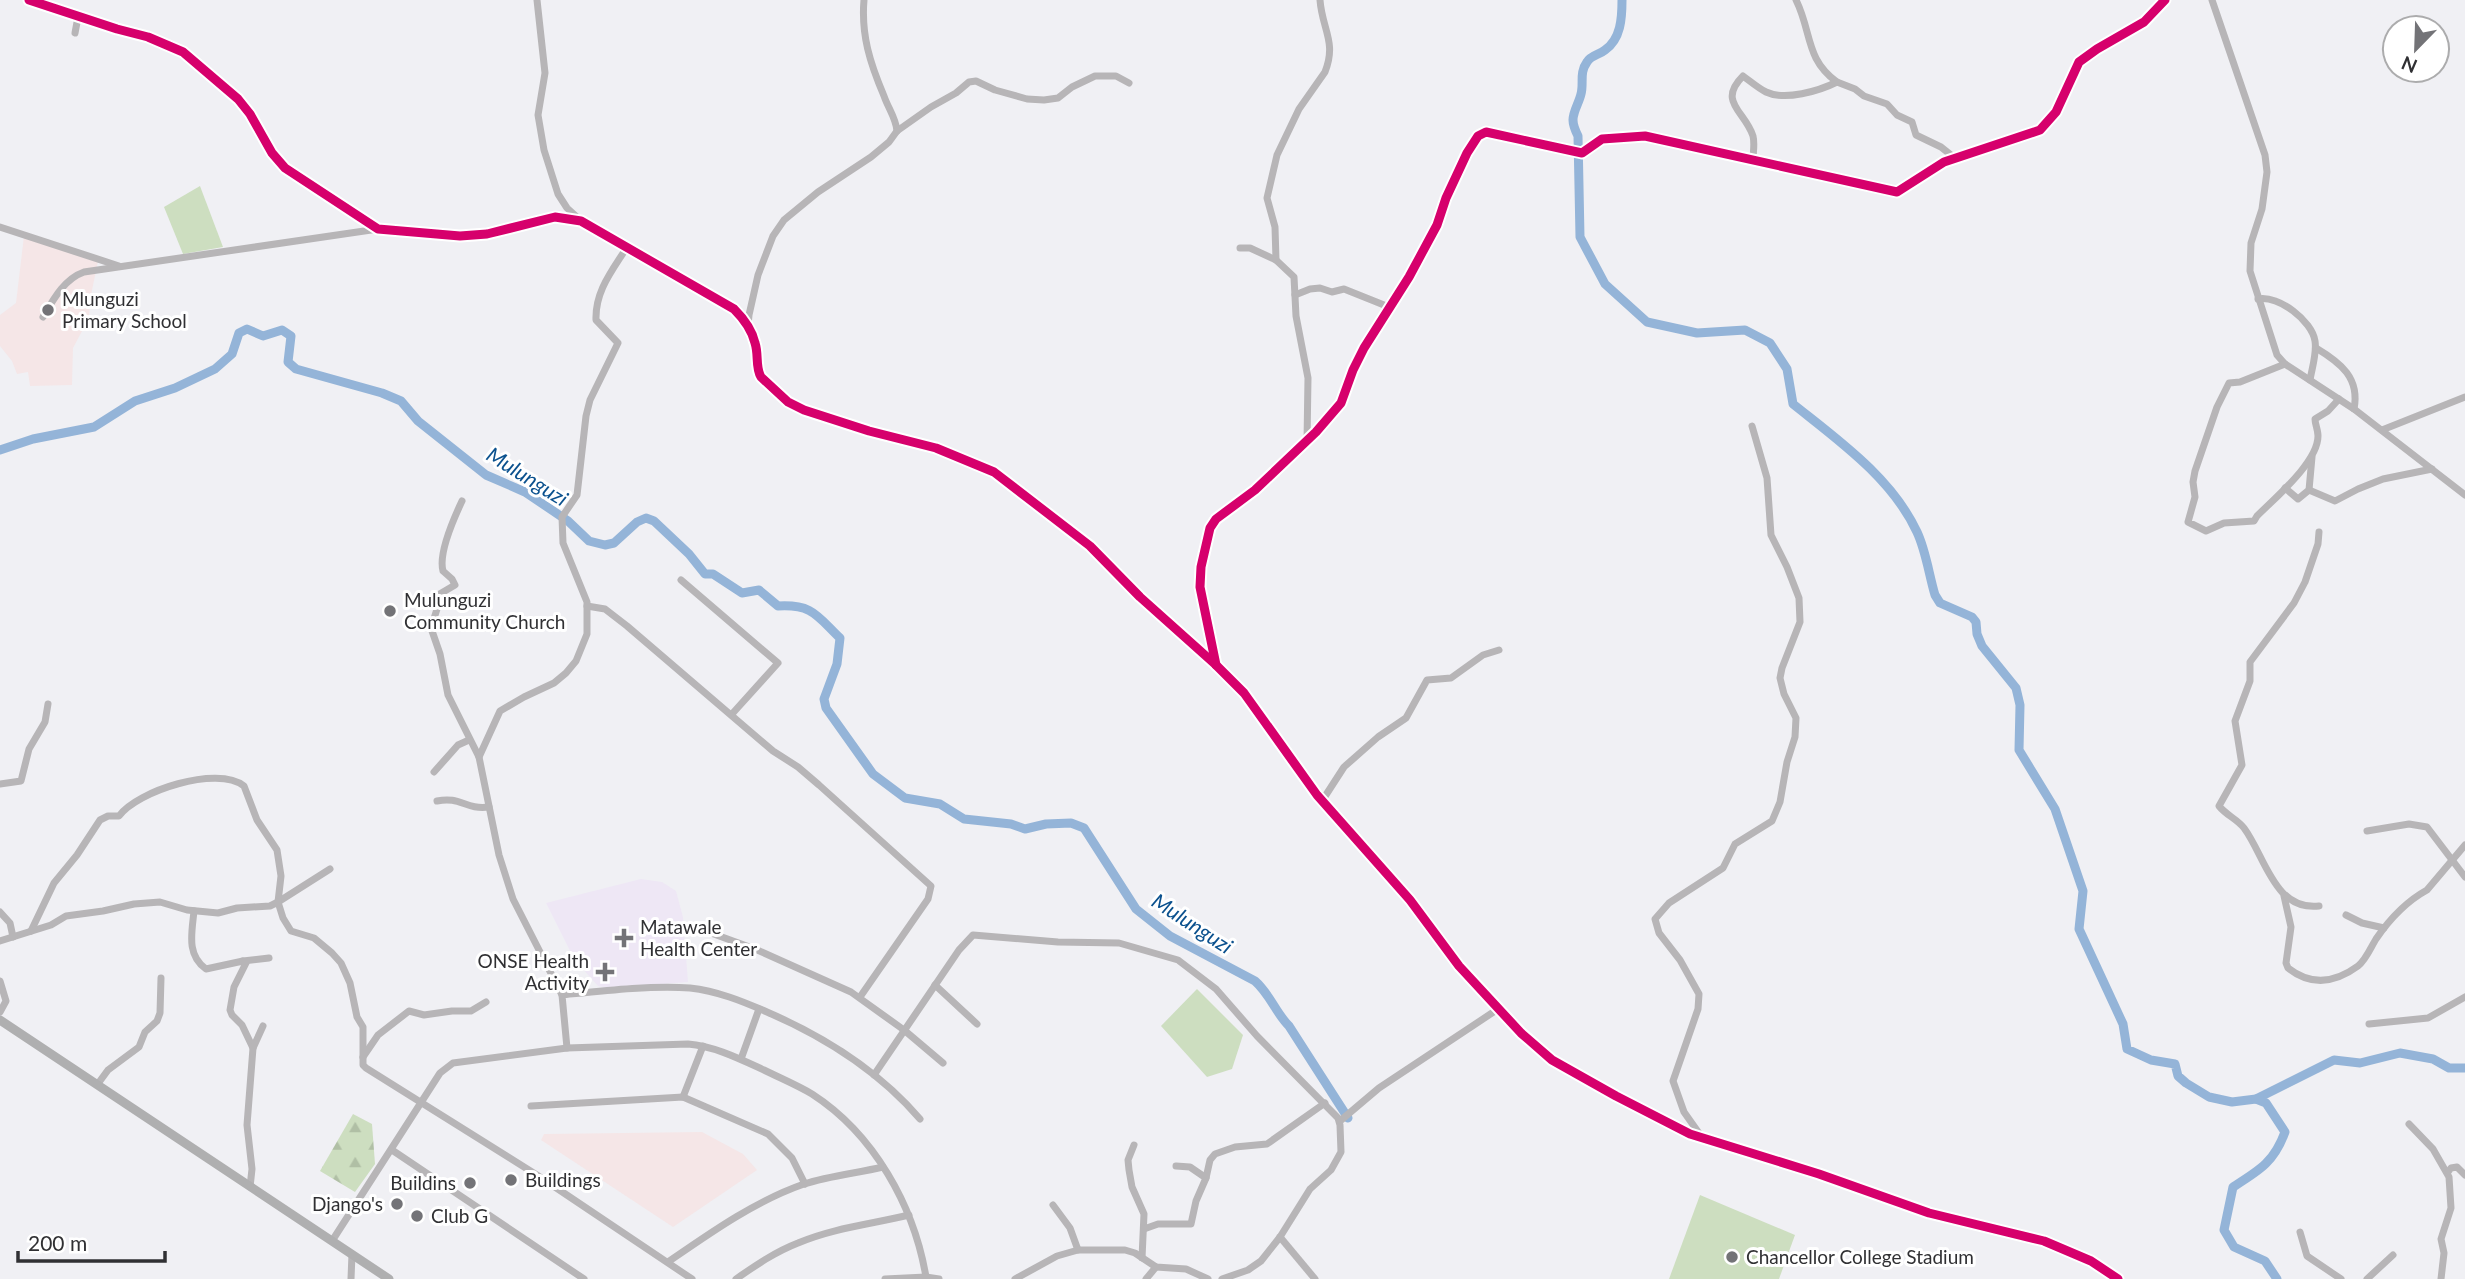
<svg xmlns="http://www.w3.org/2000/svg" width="2465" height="1279" font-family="Lato,sans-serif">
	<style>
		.education { fill: #f5e6e7 }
		.medical { fill: #eee7f5 }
		.forest { fill: url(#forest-firs) }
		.pitch { fill: #cddec0 }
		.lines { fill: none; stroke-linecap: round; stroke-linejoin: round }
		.river { stroke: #94b4d8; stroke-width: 9 }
		.minor { stroke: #b7b5b7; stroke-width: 7 }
		.major { stroke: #afafb0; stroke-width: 9 }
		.cycleway-casing { stroke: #fff; stroke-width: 13 }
		.cycleway { stroke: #d6006c; stroke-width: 9 }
		.poi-dot { fill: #737377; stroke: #fff; stroke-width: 2.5 }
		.labels { text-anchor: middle; stroke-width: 6; stroke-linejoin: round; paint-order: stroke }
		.poi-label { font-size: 19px; fill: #303033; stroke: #fff; text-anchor: start }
		.water-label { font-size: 21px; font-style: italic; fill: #0b518e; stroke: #fff }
	</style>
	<defs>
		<pattern id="forest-firs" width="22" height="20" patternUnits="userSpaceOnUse" patternTransform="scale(1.75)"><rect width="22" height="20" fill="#cddec0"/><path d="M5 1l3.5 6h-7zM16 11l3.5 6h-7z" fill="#b0bfa5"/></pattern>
	</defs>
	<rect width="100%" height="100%" fill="#f0f0f4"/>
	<g class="education">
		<polygon points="24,236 98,261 90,300 89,318 73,348 72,385 30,386 28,372 17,374 12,361 0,346 0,315 16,303"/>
		<polygon points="702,1132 743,1154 757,1170 673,1227 541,1140 544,1134"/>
	</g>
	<polygon class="medical" points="641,879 662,882 676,891 683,917 688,982 608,988 598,986 574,959 546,903"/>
	<polygon class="forest" points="353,1114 372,1124 375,1164 355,1192 320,1171"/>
	<g class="pitch">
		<polygon points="200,186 223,247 183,254 164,207"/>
		<polygon points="1197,989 1243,1035 1232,1069 1207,1077 1161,1026"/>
		<polygon points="1700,1195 1795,1235 1779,1279 1669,1279"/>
	</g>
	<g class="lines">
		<g class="river">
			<path d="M1622 0C1622 18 1621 39 1605 50 1599 55 1591 55 1587 62 1579 73 1584 83 1581 94 1579 103 1573 111 1573 120 1573 126 1575 130 1578 136L1580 237 1605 284 1647 322 1697 333 1745 330 1770 343 1787 369 1793 404C1838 440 1892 478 1917 532 1926 551 1929 575 1935 595L1940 603 1972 617 1976 622 1977 634 1982 646 2016 688 2020 705 2019 750 2055 809 2083 891 2079 929 2123 1024 2127 1049 2151 1060 2175 1064 2178 1076 2186 1083 2209 1097 2232 1102 2256 1099 2334 1060 2360 1063 2400 1053 2433 1059 2449 1068H2465"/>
			<path d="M0 450 33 439 94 427 135 401 175 388 215 369 232 354 239 333 247 329 263 336 282 330 291 336 288 362 296 369 382 393 401 401 418 421 486 475 525 492 568 521 589 541 605 545 614 543 637 522 646 518 654 521 689 554 705 574H713L742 593 759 590 778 606C813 604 817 616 840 638L837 664 824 699 826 708 873 774 905 798 940 804 964 819 1011 824 1025 829 1046 824 1071 823 1084 828 1136 909 1170 936 1255 981C1270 994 1275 1012 1289 1026L1348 1118"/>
			<path d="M2256 1099 2266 1103 2285 1132C2274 1162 2260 1170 2233 1187L2224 1230 2234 1247 2265 1261 2277 1279"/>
		</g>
		<g class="minor">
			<path d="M29 0 117 29 148 37 183 52 238 99 250 114 272 153 285 168 378 229 460 236 487 234 555 217 581 221 734 309C744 319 752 330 755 343 759 355 755 367 761 377L788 402 804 410 869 431 936 448 994 472 1090 546 1140 597 1216 665 1244 693 1317 795 1410 900 1459 966 1521 1033 1552 1060 1616 1096 1690 1134 1819 1174 1929 1213 2044 1241 2091 1261 2118 1279"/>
			<polyline points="537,0 545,73 538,115 544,150 558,194 567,208 578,218"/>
			<path d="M864 0C861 35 870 63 884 96 888 108 896 118 897 131"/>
			<path d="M1796 0C1812 32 1805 59 1837 82"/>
			<polyline points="2212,0 2265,155 2267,172 2262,209 2251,243 2250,271 2277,355 2285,364 2354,409 2465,495"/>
			<polyline points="75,33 78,17"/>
			<path d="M1753 160C1753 152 1755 144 1753 136 1745 111 1717 102 1743 76 1750 81 1758 88 1766 92 1785 101 1819 91 1837 82L1855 89 1864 96 1887 104 1897 115 1912 122 1916 135 1941 147 1956 159"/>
			<polyline points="0,227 119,266"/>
			<polyline points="1240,248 1250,248 1276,260"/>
			<polyline points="1295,295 1310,289 1320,288 1332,292 1344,289 1389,307"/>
			<path d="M2258 299C2279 295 2312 321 2315 341 2317 353 2312 368 2310 380"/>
			<path d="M43 317C53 300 64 279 84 272L378 229"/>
			<polyline points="748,326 749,315 758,275 773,236 784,220 818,192 871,157 889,142 897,131 931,107 956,93 969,82 976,81 995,90 1027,99 1044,100 1058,98 1072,87 1095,76 1116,76 1129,83"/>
			<path d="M2316 348C2341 363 2360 378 2354 409"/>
			<path d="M2285 364 2240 382 2229 383 2217 407 2195 471 2193 482 2195 497 2188 522 2206 531 2224 523 2254 521 2257 516C2275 498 2318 462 2318 436 2318 430 2315 424 2315 419L2328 411 2339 399"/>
			<polyline points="2382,430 2465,397"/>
			<path d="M1307 441 1308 378 1296 316 1294 277 1276 260 1275 227 1267 198 1277 155 1299 109 1325 72C1337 42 1322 29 1320 0"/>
			<polyline points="2285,488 2298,499 2309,490 2312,457"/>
			<polyline points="2309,490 2335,501 2358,489 2383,479 2432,469"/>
			<path d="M462 501C454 518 438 553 443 571L452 579 455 585 438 595 437 609 431 628 440 654 448 695 479 757 499 855 513 899 562 995"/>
			<polyline points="681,580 778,663 732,714"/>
			<polyline points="587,606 605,609 627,626 773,751 798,767 819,785 931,886 928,899 860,997"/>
			<polyline points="1216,664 1200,587 1201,567 1210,528 1216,519 1255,490 1316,432 1341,403 1353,370 1364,348 1409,277 1437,225 1446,198 1467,153 1478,136 1486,132 1582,153 1602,139 1645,136 1897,192 1944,162 2040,130 2056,112 2079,62 2097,49 2144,22 2165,0"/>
			<path d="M479 757 500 711 524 697 554 683 566 673 576 661 587 634V602L563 543 562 517 577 495 586 416 590 400 618 343 596 320C595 291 612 271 627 247"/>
			<polyline points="434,772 458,745 469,740"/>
			<polyline points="0,784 21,781 29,749 45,722 48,704"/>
			<path d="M437 801C461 796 465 810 489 807"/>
			<polyline points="1322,801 1344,767 1378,737 1406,718 1427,680 1451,678 1483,655 1499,650"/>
			<polyline points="2367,831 2409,824 2427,827 2465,877"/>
			<path d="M2284 896 2291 927 2286 963 2288 968C2311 986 2335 983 2358 966 2366 960 2371 947 2376 939 2389 920 2407 901 2427 890L2465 845"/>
			<polyline points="278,902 330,869"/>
			<path d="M2319 906C2274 911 2265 856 2244 828 2237 819 2226 815 2219 806L2242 765 2235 721 2250 681V662L2294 603 2305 582 2318 544 2319 532"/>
			<path d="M194 911C192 932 186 955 206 969L243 961 246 963 234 987 230 1010 232 1015 242 1025 253 1048"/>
			<polyline points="0,912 10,923 13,937"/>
			<polyline points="2346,915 2362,923 2384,928"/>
			<path d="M31 931 54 883 77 855 100 820 108 816H119C137 791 217 765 244 786L257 820 277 850 281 876 278 902"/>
			<polyline points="711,933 755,949 851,992 904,1030 943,1063"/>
			<polyline points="0,941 51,925 66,916 103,911 134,904 160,902 187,910 218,913 237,908 270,906 278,902 283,918 291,931 314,938 332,953 341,963 350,983 357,1017 363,1027 363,1065 366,1068 540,1177 692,1279"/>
			<polyline points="243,961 269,958"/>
			<polyline points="0,981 6,1001 0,1012"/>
			<polyline points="935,985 977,1024"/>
			<polyline points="2369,1024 2428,1018 2465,997"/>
			<path d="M567 1048 562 995C601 991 652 985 690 988 717 991 742 1001 767 1012 825 1037 878 1070 920 1119"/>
			<polyline points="363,1057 378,1035 409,1011 424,1015 452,1011 471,1011 486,1002"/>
			<polyline points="741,1059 759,1009"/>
			<polyline points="874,1075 959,950 973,935 1058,942 1119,943 1178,960 1216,989 1257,1036 1338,1118 1340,1125 1341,1152 1331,1170 1310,1189 1280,1237 1261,1261 1248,1270 1222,1279"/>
			<polyline points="97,1085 108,1070 139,1047 145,1032 157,1021 160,1013 161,978"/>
			<polyline points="683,1097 703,1046"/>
			<polyline points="531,1106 683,1097 768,1134 792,1158 805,1184"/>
			<polyline points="1340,1121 1379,1088 1498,1009"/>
			<polyline points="2409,1124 2433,1149 2449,1177 2451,1208 2441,1239 2444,1253 2441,1279"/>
			<polyline points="1701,1136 1684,1112 1673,1081 1698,1009 1699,994 1680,960 1659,933 1655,919 1669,903 1723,868 1735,844 1772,821 1780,802 1787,762 1795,737 1796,718 1784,694 1780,678 1782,668 1800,622 1799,598 1787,567 1771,535 1767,478 1752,426"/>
			<polyline points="1134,1145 1128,1160 1129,1170 1132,1187 1144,1214 1142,1258"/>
			<polyline points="392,1150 584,1279"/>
			<polyline points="2448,1172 2451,1168 2457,1167 2465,1175"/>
			<polyline points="1206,1178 1210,1160 1215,1154 1235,1147 1267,1144 1325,1103"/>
			<polyline points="250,1187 252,1169 247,1125 253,1048 263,1026"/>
			<polyline points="1053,1205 1070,1228 1078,1250"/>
			<polyline points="1144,1229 1158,1224 1191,1224 1196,1201 1206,1178 1190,1167 1176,1166"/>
			<polyline points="2300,1232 2307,1256 2341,1279"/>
			<polyline points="1280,1237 1315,1279"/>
			<path d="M332 1241 440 1073 453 1063 567 1048 688 1044C714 1046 740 1059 764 1070 780 1078 797 1085 812 1094 874 1134 914 1206 926 1277"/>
			<path d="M668 1262C710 1233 755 1201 804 1184 829 1176 857 1173 883 1167"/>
			<polyline points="351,1279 352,1254"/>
			<path d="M736 1279C756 1265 775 1252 798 1243 833 1228 872 1224 909 1215"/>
			<polyline points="885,1279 926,1277 939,1279"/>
			<polyline points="1015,1279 1057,1256 1078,1250 1125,1250 1135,1253 1156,1267 1186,1269 1208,1279"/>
			<polyline points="1146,1279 1156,1267"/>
			<polyline points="2367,1279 2393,1255"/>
		</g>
		<polyline class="major" points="0,1020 389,1279"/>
		<g class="cycleway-casing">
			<g id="cycleway">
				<path d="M29 0 117 29 148 37 183 52 238 99 250 114 272 153 285 168 378 229 460 236 487 234 555 217 581 221 734 309C744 319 752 330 755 343 759 355 755 367 761 377L788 402 804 410 869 431 936 448 994 472 1090 546 1140 597 1216 665 1244 693 1317 795 1410 900 1459 966 1521 1033 1552 1060 1616 1096 1690 1134 1819 1174 1929 1213 2044 1241 2091 1261 2118 1279"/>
				<polyline points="1216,665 1200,587 1201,567 1210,528 1216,519 1255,490 1316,432 1341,403 1353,370 1364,348 1409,277 1437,225 1446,198 1467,153 1478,136 1486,132 1582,153 1602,139 1645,136 1897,192 1944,162 2040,130 2056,112 2079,62 2097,49 2144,22 2165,0"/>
			</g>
		</g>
		<use href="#cycleway" class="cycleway"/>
	</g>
	<g class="poi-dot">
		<circle cx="48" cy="310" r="7"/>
		<circle cx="390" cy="611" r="7"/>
		<path d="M620.5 927.5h7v7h7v7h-7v7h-7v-7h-7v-7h7z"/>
		<path d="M601.5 961.5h7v7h7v7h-7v7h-7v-7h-7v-7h7z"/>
		<circle cx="511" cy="1180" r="7"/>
		<circle cx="470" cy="1183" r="7"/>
		<circle cx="397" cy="1204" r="7"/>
		<circle cx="417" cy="1216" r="7"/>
		<circle cx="1732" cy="1257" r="7"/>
	</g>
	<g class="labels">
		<g class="poi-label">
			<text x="62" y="306">Mlunguzi<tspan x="62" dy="22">Primary School</tspan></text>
			<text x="404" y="607">Mulunguzi<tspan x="404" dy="22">Community Church</tspan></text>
			<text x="640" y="934">Matawale<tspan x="640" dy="22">Health Center</tspan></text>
			<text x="589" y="968" text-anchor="end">ONSE Health<tspan x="589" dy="22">Activity</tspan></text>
			<text x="525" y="1187">Buildings</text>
			<text x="456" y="1190" text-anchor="end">Buildins</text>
			<text x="383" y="1211" text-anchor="end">Django's</text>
			<text x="431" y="1223">Club G</text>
			<text x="1746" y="1264">Chancellor College Stadium</text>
		</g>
		<g class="water-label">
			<text transform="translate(527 477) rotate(32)" y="7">Mulunguzi</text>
			<text transform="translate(1192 924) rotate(33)" y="7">Mulunguzi</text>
		</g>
	</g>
	<g transform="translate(2416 49) rotate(203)"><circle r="33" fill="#ffffff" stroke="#acacad" stroke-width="2"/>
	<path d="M0-5L12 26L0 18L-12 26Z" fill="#737377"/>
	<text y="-10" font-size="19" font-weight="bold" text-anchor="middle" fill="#303033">N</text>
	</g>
	<path d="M18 1251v10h147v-10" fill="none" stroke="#303033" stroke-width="3.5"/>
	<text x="28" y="1251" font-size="21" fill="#303033" stroke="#ffffff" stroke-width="5" paint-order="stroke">200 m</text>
</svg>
